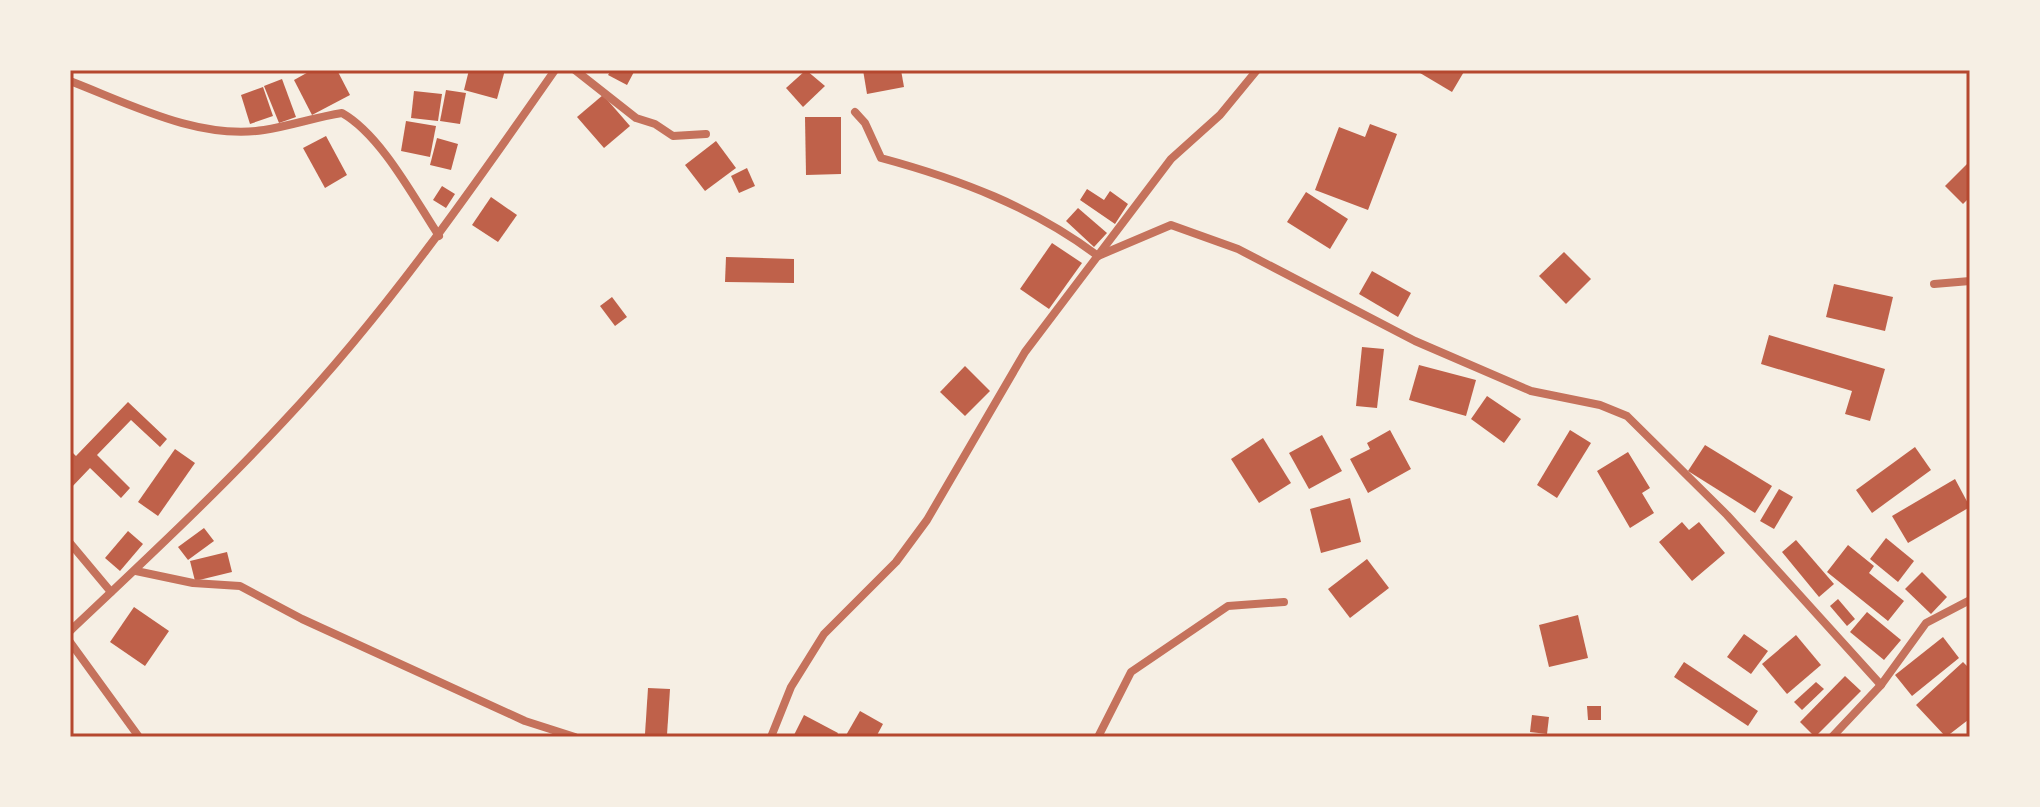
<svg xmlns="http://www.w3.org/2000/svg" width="2040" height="807" font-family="Mulish,sans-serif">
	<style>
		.building { fill: #bf614a }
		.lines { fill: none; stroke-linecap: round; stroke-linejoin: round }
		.minor { stroke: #c5725c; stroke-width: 8 }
		.neatline { fill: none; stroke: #b5482f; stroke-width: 3 }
	</style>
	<rect width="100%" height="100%" fill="#f6efe4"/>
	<g class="building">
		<polygon points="312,70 337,70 350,95 312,115 294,80"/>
		<polygon points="469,70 505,70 497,99 464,90"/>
		<polygon points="611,70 635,70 627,85 608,75"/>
		<polygon points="806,70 825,86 803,107 786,88"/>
		<polygon points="863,70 901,70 904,87 867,94"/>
		<polygon points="1415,70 1465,70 1452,92"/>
		<polygon points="282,79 296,117 279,123 264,86"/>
		<polygon points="263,87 273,116 250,124 241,95"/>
		<polygon points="446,90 466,93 460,124 440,121"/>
		<polygon points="414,91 442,94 438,121 411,118"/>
		<polygon points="603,95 630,126 604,148 577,117"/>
		<polygon points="805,117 841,117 841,174 806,175"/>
		<polygon points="406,121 436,126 430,157 401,151"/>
		<polygon points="1370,124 1397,134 1368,210 1315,190 1339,127 1365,137"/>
		<polygon points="326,136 347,175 325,188 303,148"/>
		<polygon points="437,138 458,144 451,170 430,165"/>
		<polygon points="716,141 736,168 705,191 685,165"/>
		<polygon points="1970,161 1970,197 1963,204 1945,186"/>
		<polygon points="747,168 755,186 739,193 731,176"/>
		<polygon points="442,186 455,194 446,208 433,200"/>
		<polygon points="1087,189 1104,200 1110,191 1128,204 1115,224 1080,200"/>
		<polygon points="1306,192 1348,219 1330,249 1287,222"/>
		<polygon points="491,197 517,215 498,242 472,225"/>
		<polygon points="1078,208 1107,233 1094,247 1066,221"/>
		<polygon points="1052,243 1082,263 1049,309 1020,289"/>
		<polygon points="1564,252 1591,279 1566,304 1539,276"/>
		<polygon points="726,257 794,259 794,283 725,282"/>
		<polygon points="1372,271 1411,293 1398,317 1359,294"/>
		<polygon points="1834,284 1893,297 1885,331 1826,317"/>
		<polygon points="612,297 627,317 615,326 600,306"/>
		<polygon points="1769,335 1885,369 1870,421 1845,414 1852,391 1761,364"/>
		<polygon points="1362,347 1384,349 1377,408 1356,406"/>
		<polygon points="1419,365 1476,380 1466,416 1409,400"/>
		<polygon points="965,366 990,391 965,416 940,392"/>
		<polygon points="1487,396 1521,419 1504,443 1471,419"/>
		<polygon points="128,402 167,439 160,447 131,420 97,455 130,488 121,498 90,468 70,489 70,450 76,456"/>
		<polygon points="1390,430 1411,469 1368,493 1350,459 1370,449 1367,443"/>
		<polygon points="1570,430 1591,443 1557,498 1537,485"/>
		<polygon points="1322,435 1342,471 1309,489 1289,453"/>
		<polygon points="1263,438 1291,483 1259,503 1231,459"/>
		<polygon points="1705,445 1772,486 1755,513 1688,471"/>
		<polygon points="1915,447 1931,470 1872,513 1856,490"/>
		<polygon points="175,449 195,463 158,516 138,502"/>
		<polygon points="1628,452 1650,488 1642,493 1654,513 1630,528 1597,471"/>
		<polygon points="1955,479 1970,507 1908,543 1892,516"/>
		<polygon points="1779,489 1793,497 1774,529 1760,521"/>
		<polygon points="1350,498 1361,542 1321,553 1310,509"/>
		<polygon points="1682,522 1689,530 1699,522 1725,553 1692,581 1659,542"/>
		<polygon points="204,528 214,541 188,560 178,547"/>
		<polygon points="128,531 143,544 120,571 105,558"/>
		<polygon points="1886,538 1914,561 1898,582 1870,559"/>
		<polygon points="1796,540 1834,584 1819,597 1782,552"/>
		<polygon points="1848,545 1874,566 1869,573 1904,601 1888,621 1827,572"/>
		<polygon points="227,552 232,572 195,581 190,561"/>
		<polygon points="1367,559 1389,588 1350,618 1328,589"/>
		<polygon points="1922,572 1947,597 1931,614 1905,589"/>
		<polygon points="1838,599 1855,619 1847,626 1830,606"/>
		<polygon points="134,607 169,631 145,666 110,642"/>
		<polygon points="1867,612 1901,640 1884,660 1850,632"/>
		<polygon points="1578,615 1588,658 1549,667 1539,625"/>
		<polygon points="1744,634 1768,651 1751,674 1727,657"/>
		<polygon points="1796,635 1821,665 1787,694 1762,664"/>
		<polygon points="1943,637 1959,658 1912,696 1895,675"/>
		<polygon points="1684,662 1758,711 1748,726 1674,677"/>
		<polygon points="1963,662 1970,669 1970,723 1968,720 1946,737 1916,705"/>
		<polygon points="1845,676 1861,691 1815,737 1800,722"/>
		<polygon points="1816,682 1824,689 1802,710 1794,702"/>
		<polygon points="648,688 670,689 667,735 645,734"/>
		<polygon points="1587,706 1601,706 1601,720 1588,720"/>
		<polygon points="860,711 883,724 876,737 845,737"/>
		<polygon points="804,715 838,733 836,737 793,737"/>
		<polygon points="1532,715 1549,717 1547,734 1530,732"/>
	</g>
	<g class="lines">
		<g class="minor">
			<polyline points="575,70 636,118 655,124 673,136 706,134"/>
			<path d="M70 81C130 104 198 140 264 130 290 126 316 117 342 113 381 135 414 198 439 236"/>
			<path d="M855 112 865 123 881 158C959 179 1033 207 1098 256"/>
			<polyline points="1098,256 1171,225 1238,249 1415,341 1531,391 1600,405 1627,416 1727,515 1881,685"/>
			<polyline points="1934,284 1970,281"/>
			<polyline points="70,543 111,592"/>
			<polyline points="136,571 193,583 240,586 302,619 525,721 575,737"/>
			<path d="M70 631C142 563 215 495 283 422 385 314 470 192 555 70"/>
			<polyline points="70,642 139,737"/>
			<polyline points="771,737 791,687 824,634 896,562 927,520 1025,352 1171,159 1220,115 1257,70"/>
			<polyline points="1098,737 1131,672 1228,606 1284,602"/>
			<polyline points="1832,737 1881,685 1926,623 1970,600"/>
		</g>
	</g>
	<rect width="2040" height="807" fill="none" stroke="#f6efe4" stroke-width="144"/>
	<rect x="72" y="72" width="1896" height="663" class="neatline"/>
</svg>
